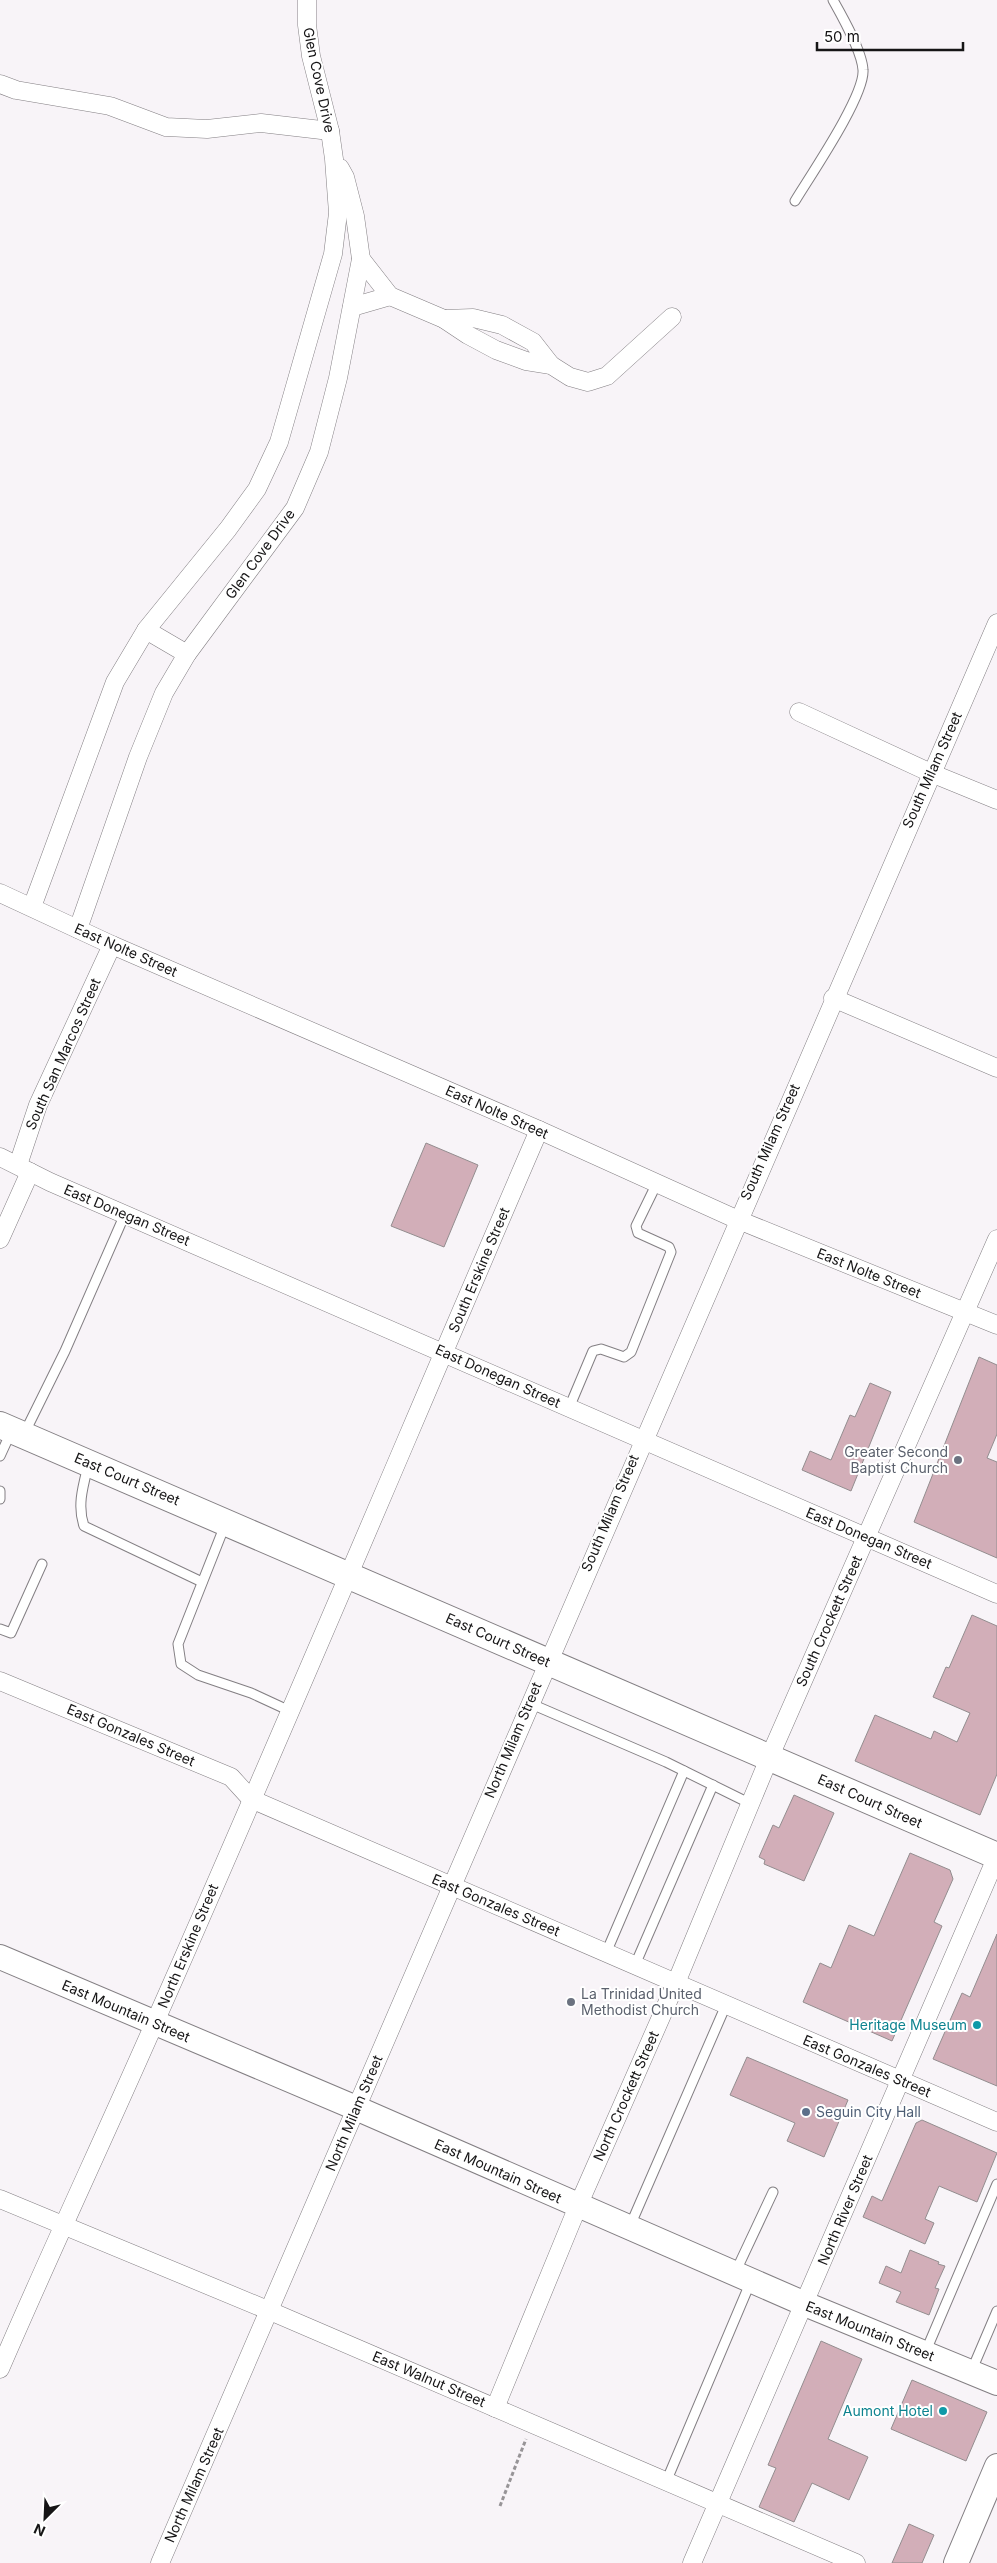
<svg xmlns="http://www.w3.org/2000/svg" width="997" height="2563" font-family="Inter,sans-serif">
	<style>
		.building { fill: #d2aeb8; stroke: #938d8f }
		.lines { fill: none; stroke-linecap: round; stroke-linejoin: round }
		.lane-casing { stroke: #837f83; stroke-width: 11 }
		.street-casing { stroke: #837f83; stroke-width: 19 }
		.secondary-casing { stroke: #837f83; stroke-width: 26 }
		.primary-casing { stroke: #837f83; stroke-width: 28 }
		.path { stroke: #979497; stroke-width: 3; stroke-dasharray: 4 2.5; stroke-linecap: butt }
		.lane { stroke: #fff; stroke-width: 9 }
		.street { stroke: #fff; stroke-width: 18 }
		.secondary { stroke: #fff; stroke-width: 24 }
		.primary { stroke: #fff; stroke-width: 26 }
		.worship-dot { fill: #6b7280; stroke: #fff; stroke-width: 2 }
		.culture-dot { fill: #0f9aa8; stroke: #fff; stroke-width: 2 }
		.service-dot { fill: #5c6f8a; stroke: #fff; stroke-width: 2 }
		.labels { text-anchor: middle; stroke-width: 4; stroke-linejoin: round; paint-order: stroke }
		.street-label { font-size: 14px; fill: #161516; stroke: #fff }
		.worship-label { font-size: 14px; fill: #5b616d; stroke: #fff; text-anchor: end }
		.culture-label { font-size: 14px; fill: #0d838f; stroke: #fff; text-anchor: end }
		.service-label { font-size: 14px; fill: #4e5e75; stroke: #fff; text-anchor: start }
	</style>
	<rect width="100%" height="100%" fill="#f8f4f8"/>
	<g class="building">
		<polygon points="426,1143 478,1165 444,1247 391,1226"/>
		<polygon points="979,1357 997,1365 997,1434 987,1458 997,1462 997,1558 914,1522"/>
		<polygon points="870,1383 891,1392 851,1491 802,1470 810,1451 831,1460 850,1415 855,1417"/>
		<polygon points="972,1615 997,1626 997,1774 980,1815 855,1761 875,1715 931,1739 934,1731 957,1742 970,1713 933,1697 946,1667 949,1668"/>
		<polygon points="794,1795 834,1813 804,1881 764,1864 765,1860 759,1857 773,1825 779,1828"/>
		<polygon points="910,1853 950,1870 953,1879 934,1922 942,1926 892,2041 803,2002 820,1963 831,1968 849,1925 874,1936"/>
		<polygon points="997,1934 997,2086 933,2059 962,1993 970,1997"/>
		<polygon points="747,2057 848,2100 824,2157 787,2141 795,2123 730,2095"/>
		<polygon points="922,2120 997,2153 977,2202 939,2186 925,2219 934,2223 925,2244 863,2217 872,2196 882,2201 916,2123"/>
		<polygon points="910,2250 939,2262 938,2264 945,2266 935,2288 939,2289 929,2315 896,2302 901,2292 879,2283 886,2266 901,2273"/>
		<polygon points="821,2341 862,2359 828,2439 868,2457 849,2500 812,2483 794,2522 759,2507 776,2468 768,2465"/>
		<polygon points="912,2380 987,2412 966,2461 891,2429"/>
		<polygon points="909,2524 934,2535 922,2563 892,2563"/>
	</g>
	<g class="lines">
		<g class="lane-casing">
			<g id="lane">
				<path d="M795 201C810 176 865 96 863 70 862 51 842 16 833 0"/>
				<polyline points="569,1408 593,1351 601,1349 624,1357 631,1352 671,1252 669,1247 638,1233 636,1226 657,1183"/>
				<polyline points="24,1434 65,1351 125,1214"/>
				<polyline points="0,1456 11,1432"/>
				<path d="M88 1466C83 1486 77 1506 84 1526L202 1582"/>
				<polyline points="0,1491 0,1499"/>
				<polyline points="225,1525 178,1644 181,1664 198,1675 251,1693 290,1711"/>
				<polyline points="0,1629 11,1633 42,1564"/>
				<polyline points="529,1703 666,1762 751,1804"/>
				<polyline points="606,1953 684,1771"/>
				<polyline points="635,1965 713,1785"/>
				<polyline points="630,2226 726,2005"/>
				<polyline points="735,2273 773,2192"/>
				<polyline points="925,2353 997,2184"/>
				<polyline points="971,2372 997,2311"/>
				<polyline points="666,2482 751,2281"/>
			</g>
		</g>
		<g class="street-casing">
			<g id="street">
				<polyline points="0,84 16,90 110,106 166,127 207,129 261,123 330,131"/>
				<polyline points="361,259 390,296 444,319 468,335 496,350 526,361 551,365 570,377 588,382 607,376 672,317"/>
				<polyline points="352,307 390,296"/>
				<polyline points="444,319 473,318 502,325 533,342 551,365"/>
				<polyline points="146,630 187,654"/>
				<polyline points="799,712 931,773 997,800"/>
				<polyline points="0,893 112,945 539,1130 736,1219 997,1325"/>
				<polyline points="32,907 115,682 146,630 228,529 257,489 279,442 333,254 338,213 334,159 330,131 311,56 307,25 307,0"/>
				<polyline points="78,929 138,757 164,693 187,654 295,508 319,452 338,378 361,259 355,216 345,177 340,168"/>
				<polyline points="833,998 997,1068"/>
				<path d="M0 1157 50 1182C366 1318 681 1457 997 1594"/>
				<polyline points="18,1165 38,1105 112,945"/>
				<polyline points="0,1239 30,1172"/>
				<polyline points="0,1681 231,1777 251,1799 997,2122"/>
				<polyline points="0,2199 270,2311 856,2563"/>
				<path d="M0 2369C50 2253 104 2138 155 2022 286 1726 411 1427 539 1130"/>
				<polyline points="495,2408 578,2206 676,1983 770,1756 997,1239"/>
				<path d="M160 2563C442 1918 713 1268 997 623"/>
				<polyline points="692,2563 997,1856"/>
			</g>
		</g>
		<g class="secondary-casing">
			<g id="secondary">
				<polyline points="0,1957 356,2108 805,2304 997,2383"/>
				<polyline points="956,2563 997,2466"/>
			</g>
		</g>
		<g class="primary-casing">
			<polyline id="primary" points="0,1425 997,1856"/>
		</g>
		<polyline class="path" points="500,2506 526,2439"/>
		<use href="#lane" class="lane"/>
		<use href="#street" class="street"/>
		<use href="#secondary" class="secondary"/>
		<use href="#primary" class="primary"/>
	</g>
	<g class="worship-dot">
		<circle cx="958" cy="1460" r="5"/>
		<circle cx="571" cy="2002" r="5"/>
	</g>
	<g class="culture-dot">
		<circle cx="977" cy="2025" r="5"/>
		<circle cx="943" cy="2411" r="5"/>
	</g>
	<circle class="service-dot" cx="806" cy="2112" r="5"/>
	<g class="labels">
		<g class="street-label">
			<text transform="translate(319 80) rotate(78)" y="5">Glen Cove Drive</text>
			<text transform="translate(260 554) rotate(-54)" y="5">Glen Cove Drive</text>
			<text transform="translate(932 770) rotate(-66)" y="5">South Milam Street</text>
			<text transform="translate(126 950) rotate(24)" y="5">East Nolte Street</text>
			<text transform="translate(63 1054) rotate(-66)" y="5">South San Marcos Street</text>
			<text transform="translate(497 1112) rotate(24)" y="5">East Nolte Street</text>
			<text transform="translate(770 1142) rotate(-66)" y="5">South Milam Street</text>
			<text transform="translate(127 1215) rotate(23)" y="5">East Donegan Street</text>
			<text transform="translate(479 1270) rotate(-67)" y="5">South Erskine Street</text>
			<text transform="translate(869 1273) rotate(22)" y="5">East Nolte Street</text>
			<text transform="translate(498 1376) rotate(24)" y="5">East Donegan Street</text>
			<text transform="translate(127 1479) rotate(23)" y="5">East Court Street</text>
			<text transform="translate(610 1513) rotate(-67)" y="5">South Milam Street</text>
			<text transform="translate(869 1538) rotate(23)" y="5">East Donegan Street</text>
			<text transform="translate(829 1621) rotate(-66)" y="5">South Crockett Street</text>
			<text transform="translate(498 1640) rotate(24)" y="5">East Court Street</text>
			<text transform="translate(131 1735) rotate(23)" y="5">East Gonzales Street</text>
			<text transform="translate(513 1740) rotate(-67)" y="5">North Milam Street</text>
			<text transform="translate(870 1801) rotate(24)" y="5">East Court Street</text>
			<text transform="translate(496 1905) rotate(23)" y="5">East Gonzales Street</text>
			<text transform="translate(188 1946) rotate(-67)" y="5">North Erskine Street</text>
			<text transform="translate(126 2011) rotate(23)" y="5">East Mountain Street</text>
			<text transform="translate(867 2066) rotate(23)" y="5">East Gonzales Street</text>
			<text transform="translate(626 2096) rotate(-66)" y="5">North Crockett Street</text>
			<text transform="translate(354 2113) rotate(-67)" y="5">North Milam Street</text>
			<text transform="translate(498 2171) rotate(24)" y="5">East Mountain Street</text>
			<text transform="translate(845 2210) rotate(-67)" y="5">North River Street</text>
			<text transform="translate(870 2331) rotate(22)" y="5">East Mountain Street</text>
			<text transform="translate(429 2379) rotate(23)" y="5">East Walnut Street</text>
			<text transform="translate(194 2485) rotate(-66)" y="5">North Milam Street</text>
		</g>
		<g class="worship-label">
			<text x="948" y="1457">Greater Second<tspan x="948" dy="16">Baptist Church</tspan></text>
			<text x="581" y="1999" text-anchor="start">La Trinidad United<tspan x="581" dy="16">Methodist Church</tspan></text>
		</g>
		<g class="culture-label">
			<text x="967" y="2030">Heritage Museum</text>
			<text x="933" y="2416">Aumont Hotel</text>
		</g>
		<g class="service-label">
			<text x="816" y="2117">Seguin City Hall</text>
		</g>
	</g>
	<g transform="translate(45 2518) rotate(204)" stroke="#ffffff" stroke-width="4" paint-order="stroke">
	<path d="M0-4L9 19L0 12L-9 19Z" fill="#161516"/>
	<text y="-8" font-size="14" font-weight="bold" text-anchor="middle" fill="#161516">N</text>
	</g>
	<path d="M817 42v8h146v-8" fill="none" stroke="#161516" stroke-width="2.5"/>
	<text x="824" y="42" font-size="15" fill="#161516" stroke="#ffffff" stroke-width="4" paint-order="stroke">50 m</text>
</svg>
